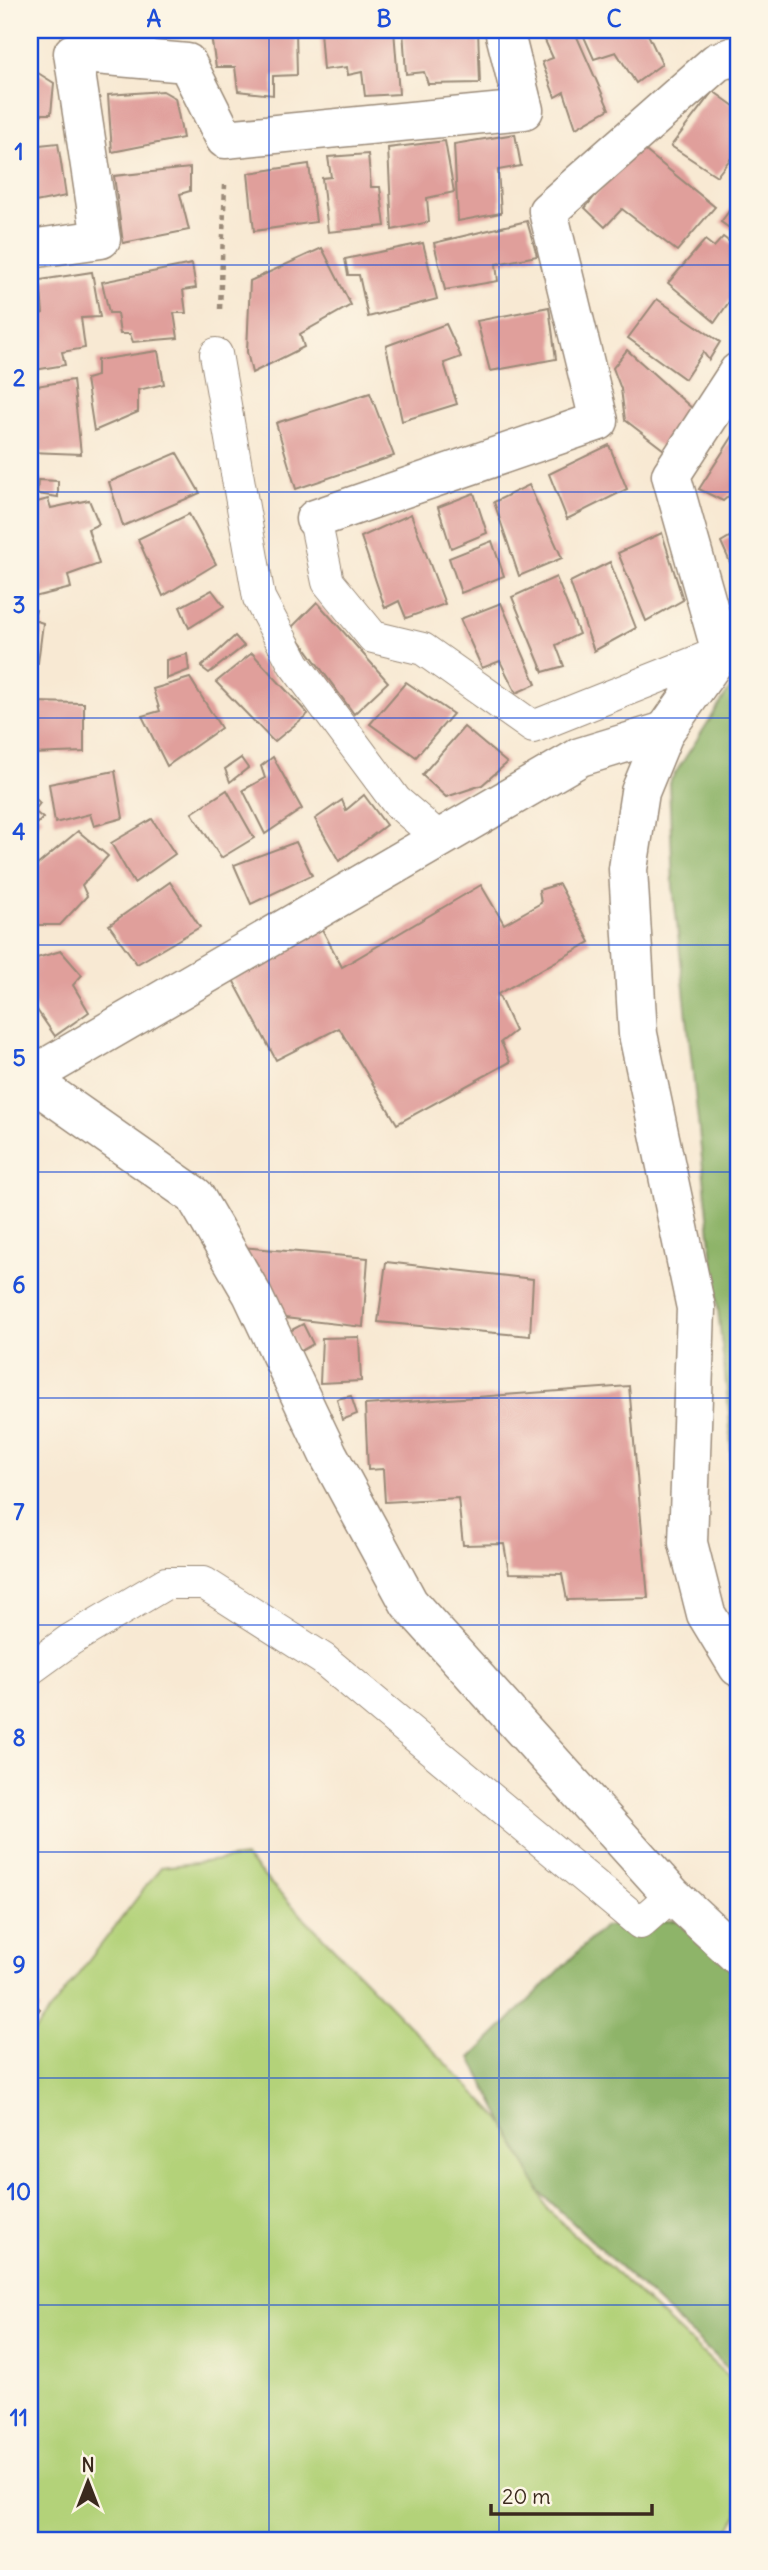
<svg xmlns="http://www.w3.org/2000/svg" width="768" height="2570" font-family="Delius,sans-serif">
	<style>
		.green { fill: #b3d279; stroke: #777e4c; stroke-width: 2 }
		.forest { fill: #8eb469; stroke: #646f44; stroke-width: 2 }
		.building { fill: #e09f9b }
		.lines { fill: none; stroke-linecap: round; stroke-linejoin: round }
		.lane-casing { stroke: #9a8a78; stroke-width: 34 }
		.street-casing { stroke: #9a8a78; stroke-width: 41 }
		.path { stroke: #9a8a78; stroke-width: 4.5; stroke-dasharray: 5 5; stroke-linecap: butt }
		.lane { stroke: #fff; stroke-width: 32 }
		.street { stroke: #fff; stroke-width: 38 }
		.grid { fill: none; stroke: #1d4ed8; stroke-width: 2; stroke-opacity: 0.55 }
		.neatline { fill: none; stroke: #1d4ed8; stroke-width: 2.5 }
		.grid-label { font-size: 23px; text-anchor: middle; font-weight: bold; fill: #1d4ed8 }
	</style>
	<rect width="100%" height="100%" fill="#fcf5e5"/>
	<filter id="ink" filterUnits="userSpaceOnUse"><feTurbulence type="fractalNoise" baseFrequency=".0143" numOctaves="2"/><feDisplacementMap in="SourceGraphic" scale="14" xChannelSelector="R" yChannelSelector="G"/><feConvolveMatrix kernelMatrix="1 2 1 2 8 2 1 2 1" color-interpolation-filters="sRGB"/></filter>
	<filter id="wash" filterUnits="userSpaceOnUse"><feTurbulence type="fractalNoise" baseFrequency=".00686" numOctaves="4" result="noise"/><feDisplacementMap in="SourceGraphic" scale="28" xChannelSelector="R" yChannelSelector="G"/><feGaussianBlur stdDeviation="1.57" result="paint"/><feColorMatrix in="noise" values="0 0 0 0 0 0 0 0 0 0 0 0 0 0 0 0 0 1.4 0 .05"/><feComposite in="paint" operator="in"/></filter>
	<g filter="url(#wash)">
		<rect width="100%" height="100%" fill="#f8e9d3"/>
		<polygon class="green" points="245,1857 512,2131 548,2210 738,2386 738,2514 724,2540 30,2540 30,2037 161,1867"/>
		<g class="forest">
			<polygon points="738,676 738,1572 729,1413 673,886 669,783"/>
			<polygon points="679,1920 738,1968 738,2378 539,2191 471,2058 603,1927"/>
		</g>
		<g id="blocks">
			<g class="building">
				<polygon points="210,30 296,30 297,75 273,76 273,95 238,91 235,67 216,67"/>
				<polygon points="394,30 399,94 365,96 362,72 348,75 347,67 323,70 320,31"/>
				<polygon points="403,30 478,30 480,83 428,84 424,72 406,74"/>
				<polygon points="556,30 574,30 609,109 576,128 564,92 555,97 542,62 553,58 543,36"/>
				<polygon points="581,30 646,30 662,64 636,83 616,52 594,59"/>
				<polygon points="30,68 54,83 51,114 30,114"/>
				<polygon points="163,91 175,98 183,138 112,152 108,95"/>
				<polygon points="713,91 738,109 738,149 717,176 671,146"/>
				<polygon points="515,134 521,166 498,170 501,213 458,221 454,144"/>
				<polygon points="445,141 454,192 427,198 429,222 392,230 388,148"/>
				<polygon points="58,143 66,196 30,203 30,146"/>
				<polygon points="637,144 715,207 677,251 622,209 605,227 585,208"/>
				<polygon points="368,154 371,187 380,187 385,226 328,232 322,178 331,177 328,157"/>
				<polygon points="309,164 316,222 254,231 248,173"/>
				<polygon points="190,168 190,191 180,194 189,230 123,243 114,176"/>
				<polygon points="738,199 738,234 721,222"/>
				<polygon points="527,221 537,256 496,264 498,281 445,290 434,243"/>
				<polygon points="723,237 738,248 738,289 715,322 668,283 705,240 714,247"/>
				<polygon points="423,243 437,299 368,317 359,275 348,275 345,259"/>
				<polygon points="322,248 351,305 300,334 304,347 252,373 247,352 250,281"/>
				<polygon points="192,264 196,288 183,290 186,313 174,313 178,338 133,342 130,334 120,334 117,313 109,313 102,282"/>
				<polygon points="92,272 100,317 81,318 85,348 62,352 65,365 34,370 30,318 43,313 40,280"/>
				<polygon points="657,299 720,342 709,360 703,352 685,379 628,338"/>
				<polygon points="549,307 556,359 490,371 477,321"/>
				<polygon points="446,324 461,357 444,363 457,404 402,421 386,346"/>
				<polygon points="627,350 694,410 668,453 625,420 621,389 613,368"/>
				<polygon points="158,351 164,384 138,390 138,412 94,431 86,379 97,376 97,360"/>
				<polygon points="73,380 81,454 30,452 30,387"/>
				<polygon points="370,393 394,456 296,489 276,423"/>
				<polygon points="738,428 738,488 723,501 699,489"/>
				<polygon points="609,445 627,489 567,519 549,474"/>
				<polygon points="177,453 200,493 123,526 109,482"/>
				<polygon points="38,480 58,481 58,497 37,494"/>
				<polygon points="529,485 562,558 519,576 494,502"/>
				<polygon points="474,493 487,533 451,548 438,507"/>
				<polygon points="48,499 51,508 89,500 99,524 88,529 99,564 68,575 71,588 30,598 30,504"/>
				<polygon points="189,514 216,564 163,596 138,539"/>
				<polygon points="411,514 445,604 406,618 399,601 385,608 361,537"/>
				<polygon points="738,532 738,580 721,542"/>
				<polygon points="662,533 683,600 646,621 618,553"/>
				<polygon points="492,541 504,576 461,593 449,558"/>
				<polygon points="610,562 636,628 594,651 570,582"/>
				<polygon points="556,577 579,634 556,645 564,666 543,672 512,597"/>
				<polygon points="212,590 224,606 189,628 180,607"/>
				<polygon points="317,602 388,682 354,714 291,628"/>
				<polygon points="501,603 536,684 516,693 500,661 482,668 460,619"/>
				<polygon points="30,609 36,610 34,620 43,623 38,663 30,661"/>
				<polygon points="235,636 244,646 209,673 201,667"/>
				<polygon points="252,653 308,714 274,742 216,682"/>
				<polygon points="187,654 189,670 166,679 166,660"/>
				<polygon points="190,678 221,728 167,766 142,716 160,711 153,689"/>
				<polygon points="406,682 453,714 416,757 370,724"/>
				<polygon points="30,702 84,703 84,752 30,754"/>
				<polygon points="464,727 507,763 482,785 446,797 422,775"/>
				<polygon points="273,757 302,809 265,834 243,790 265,778 261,766"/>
				<polygon points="241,758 248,768 230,782 225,769"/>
				<polygon points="115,771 123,818 94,826 90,814 55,823 49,784"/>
				<polygon points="227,790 254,838 221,858 192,813"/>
				<polygon points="30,793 40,803 34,811 43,818 30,831"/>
				<polygon points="364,795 386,825 339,861 315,819 342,800 346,810"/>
				<polygon points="152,819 175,854 134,883 111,843"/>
				<polygon points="78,831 108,856 82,885 87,896 60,925 34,925 30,919 30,871"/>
				<polygon points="296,842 312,875 251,904 234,865"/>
				<polygon points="170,882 200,927 137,964 109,925"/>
				<polygon points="559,884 590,942 498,994 515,1031 501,1042 510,1062 397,1124 339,1028 276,1060 232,978 322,929 342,967 481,885 504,924 541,903 539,890"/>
				<polygon points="61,951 82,975 73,985 89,1012 55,1036 30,1000 30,952 37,958"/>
				<polygon points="241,1247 368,1258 363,1327 276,1317"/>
				<polygon points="386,1262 533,1279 530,1336 378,1322"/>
				<polygon points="303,1324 313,1344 299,1352 288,1332"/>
				<polygon points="359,1337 361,1381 320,1383 322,1338"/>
				<polygon points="629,1386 648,1598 567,1600 562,1574 509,1573 504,1544 463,1545 458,1498 385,1502 383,1469 368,1470 365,1405"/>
				<polygon points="351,1396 357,1414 342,1420 337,1399"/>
				<polygon points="30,2000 40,2009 30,2023"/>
			</g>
		</g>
	</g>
	<g filter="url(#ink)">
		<use href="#blocks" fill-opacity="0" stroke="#9a8a78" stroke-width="2"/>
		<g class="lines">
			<g class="lane-casing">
				<g id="lane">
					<polyline points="216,354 259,598 294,664 396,801 439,838"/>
					<polyline points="315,519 328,582 373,637 423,649 533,727 721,652"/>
					<polyline points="30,1669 70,1640 166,1583 204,1583 323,1659 640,1923 672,1895"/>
				</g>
			</g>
			<g class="street-casing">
				<g id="street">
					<polyline points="30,249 101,239 73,53 187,63 225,139 524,110 504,30"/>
					<polyline points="315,519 599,421 548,211 717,62 734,56 738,60"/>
					<polyline points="738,644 721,652 665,731 640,792 628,869 638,1034 696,1308 688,1543 706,1614 738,1667"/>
					<polyline points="721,652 671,475 738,372"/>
					<polyline points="30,1077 580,757 665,731"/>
					<polyline points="30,1080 195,1196 252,1294 328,1454 409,1603 672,1895 738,1956"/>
				</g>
			</g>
			<polyline class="path" points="220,309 225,185"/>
			<use href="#lane" class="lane"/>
			<use href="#street" class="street"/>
		</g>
	</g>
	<path class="grid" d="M269 30V2540M499 30V2540M30 265H738M30 492H738M30 718H738M30 945H738M30 1172H738M30 1398H738M30 1625H738M30 1852H738M30 2078H738M30 2305H738"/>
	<rect width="768" height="2570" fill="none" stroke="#fcf5e5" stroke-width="77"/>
	<g transform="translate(88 2482)" stroke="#fcf5e5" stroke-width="5" paint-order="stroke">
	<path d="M0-5L12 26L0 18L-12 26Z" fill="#3b2a1e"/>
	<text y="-10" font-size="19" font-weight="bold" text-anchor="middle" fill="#3b2a1e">N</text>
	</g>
	<path d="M491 2504v10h161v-10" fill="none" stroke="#3b2a1e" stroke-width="3.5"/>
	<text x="502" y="2504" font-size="21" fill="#3b2a1e" stroke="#fcf5e5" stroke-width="5" paint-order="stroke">20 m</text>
	<rect x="38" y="38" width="692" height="2494" class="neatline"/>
	<g class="grid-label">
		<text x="154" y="27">A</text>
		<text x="384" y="27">B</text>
		<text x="614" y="27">C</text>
		<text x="19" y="160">1</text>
		<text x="19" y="386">2</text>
		<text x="19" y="613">3</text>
		<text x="19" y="840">4</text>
		<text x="19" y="1066">5</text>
		<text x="19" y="1293">6</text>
		<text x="19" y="1520">7</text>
		<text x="19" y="1746">8</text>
		<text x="19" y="1973">9</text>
		<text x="19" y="2200">10</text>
		<text x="19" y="2426">11</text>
	</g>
</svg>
